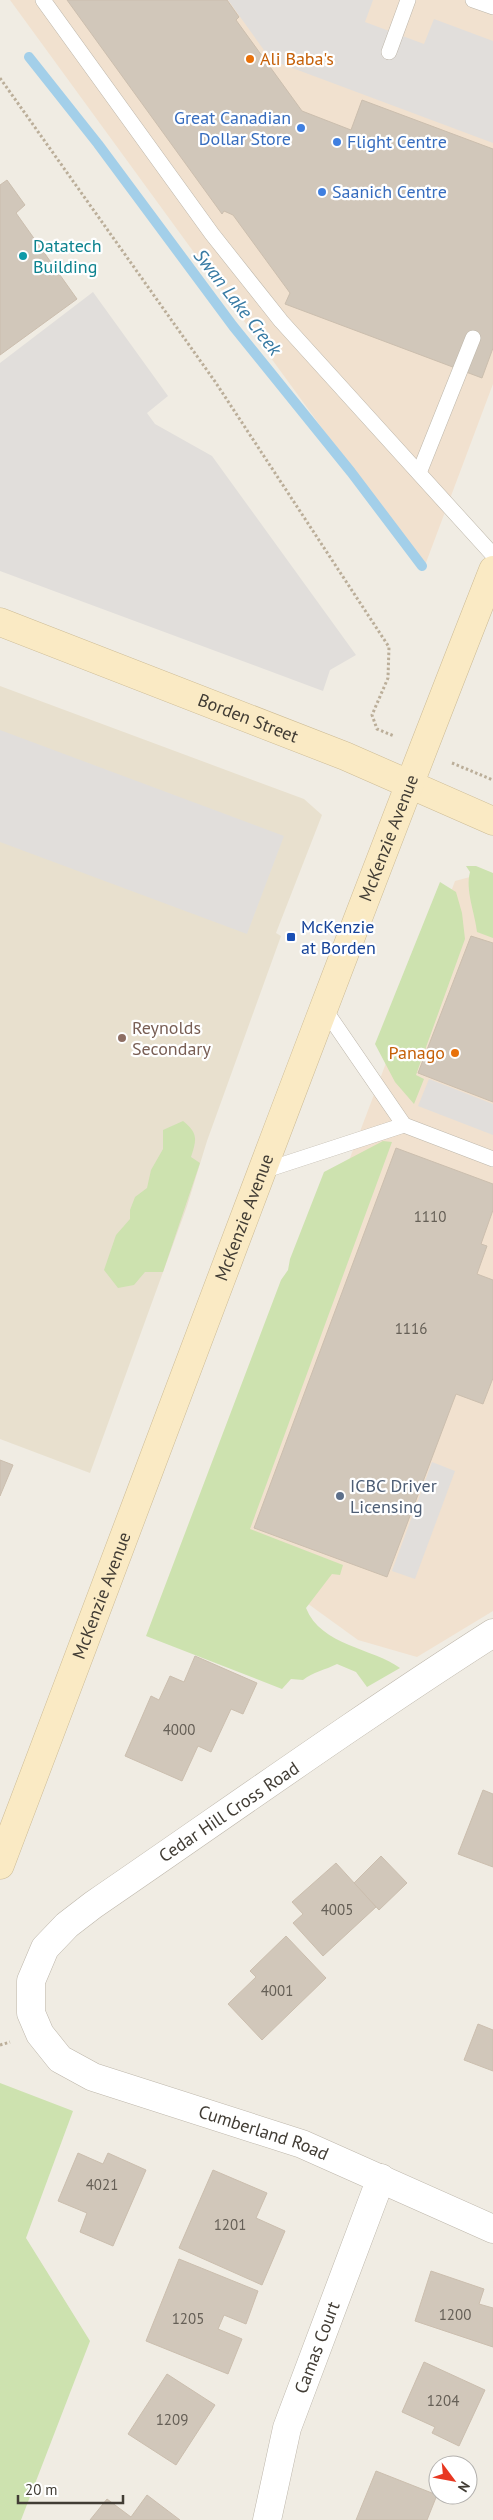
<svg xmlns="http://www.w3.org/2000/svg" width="493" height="2520" font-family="'PT Sans',sans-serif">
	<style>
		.commercial { fill: #f1e1cf }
		.education { fill: #e8e0ce }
		.green { fill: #cde2af }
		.parking { fill: #e1dedb }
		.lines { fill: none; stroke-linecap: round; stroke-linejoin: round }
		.stream { stroke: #a3cfe9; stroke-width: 10 }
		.building { fill: #d1c7ba; stroke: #cbbeae }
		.lane-casing { stroke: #bdb6aa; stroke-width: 16 }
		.street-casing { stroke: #bdb6aa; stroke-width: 29 }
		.secondary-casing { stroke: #cdbc96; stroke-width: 29 }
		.path { stroke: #bbae99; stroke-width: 3; stroke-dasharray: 2.5 2.5; stroke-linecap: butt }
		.lane { stroke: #fff; stroke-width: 15 }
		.street { stroke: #fff; stroke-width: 28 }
		.secondary { stroke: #faeac4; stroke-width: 28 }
		.food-dot { fill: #e8710a; stroke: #fff; stroke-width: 2 }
		.shop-dot { fill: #3f7fe0; stroke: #fff; stroke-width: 2 }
		.culture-dot { fill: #0f9aa8; stroke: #fff; stroke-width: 2 }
		.transit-dot { fill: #1a4fb4; stroke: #fff; stroke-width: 2 }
		.education-dot { fill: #8d6e63; stroke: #fff; stroke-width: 2 }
		.service-dot { fill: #5c6f8a; stroke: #fff; stroke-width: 2 }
		.labels { text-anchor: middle; stroke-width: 4.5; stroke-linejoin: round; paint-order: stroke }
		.number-label { font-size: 15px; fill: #655f56 }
		.food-label { font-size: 18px; fill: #c56008; stroke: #fff; text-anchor: start }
		.shop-label { font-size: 18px; fill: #366cbe; stroke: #fff; text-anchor: start }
		.culture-label { font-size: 18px; fill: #0d838f; stroke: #fff; text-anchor: start }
		.street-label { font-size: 18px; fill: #413c34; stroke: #fff }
		.transit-label { font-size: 18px; fill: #164399; stroke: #fff; text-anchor: start }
		.education-label { font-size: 18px; fill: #785e54; stroke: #fff; text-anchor: start }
		.service-label { font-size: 18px; fill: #4e5e75; stroke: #fff; text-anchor: start }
		.water-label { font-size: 19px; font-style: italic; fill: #377aa3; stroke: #fff }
	</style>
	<rect width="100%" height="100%" fill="#f0ece3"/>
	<g class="commercial">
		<polygon points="10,0 493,0 493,384 424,568"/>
		<polygon points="485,873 493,876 493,1611 417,1657 358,1640 300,1598 240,1531 224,1490 455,881"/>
	</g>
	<polygon class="education" points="0,686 304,799 322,815 276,933 281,936 207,1141 187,1206 90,1473 0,1439"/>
	<g class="green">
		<path d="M466 866H476L493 873V938L477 932C475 913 465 890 470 872Z"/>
		<polygon points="440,882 456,892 462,913 465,939 416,1075 424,1079 414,1104 395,1082 375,1044"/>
		<path d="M183 1121C198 1133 197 1139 191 1157L200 1163 163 1272H145L134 1285 118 1288 104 1270 116 1235 130 1219V1210L135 1197 147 1188 151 1170 163 1149V1130Z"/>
		<path d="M383 1141 392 1142 250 1529 343 1565 340 1575 332 1574 306 1608C321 1646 373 1648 400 1668L367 1687 356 1672 337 1664C325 1670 313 1672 303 1680L291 1679 282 1689 146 1636 281 1280 288 1270 290 1259 324 1172Z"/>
		<polygon points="0,2083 73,2111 26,2238 90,2341 21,2520 0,2520"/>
	</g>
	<g class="parking">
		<polygon points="228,0 373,0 365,22 424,44 434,19 493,41 493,143 271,60"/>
		<polygon points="93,292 168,396 147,413 155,424 212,456 356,655 330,670 323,691 0,571 0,363"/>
		<polygon points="0,730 284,836 247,934 0,842"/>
		<polygon points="429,1079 493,1104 493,1135 418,1106"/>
		<polygon points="432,1462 455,1471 415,1579 392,1571"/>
	</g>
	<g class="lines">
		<polyline class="stream" points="29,57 98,144 233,326 351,472 422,566"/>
	</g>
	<g class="building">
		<polygon points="67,0 227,0 239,17 236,20 302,111 351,130 362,100 493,149 493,348 482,378 285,304 290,293 233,215 224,211 222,214"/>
		<polygon points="7,180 25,205 16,213 77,299 0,355 0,185"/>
		<polygon points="471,936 493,943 493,1102 418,1073"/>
		<polygon points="396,1148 493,1184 493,1210 481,1244 487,1246 477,1274 493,1280 493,1378 483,1404 456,1394 387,1577 254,1528"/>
		<polygon points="0,1460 13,1465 0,1496"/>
		<polygon points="195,1656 257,1683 243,1714 231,1709 211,1752 198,1746 182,1781 125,1756 151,1696 159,1700 170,1676 184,1682"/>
		<polygon points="483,1790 493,1794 493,1867 458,1854"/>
		<polygon points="381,1856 407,1883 379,1910 354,1883"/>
		<polygon points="336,1863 376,1907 323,1956 293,1923 303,1914 292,1902"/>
		<polygon points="286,1936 326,1978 262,2040 228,2004 256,1977 250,1971"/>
		<polygon points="478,2024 493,2030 493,2071 464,2060"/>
		<polygon points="78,2153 103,2164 108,2153 146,2170 113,2246 80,2232 87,2213 58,2201"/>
		<polygon points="213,2170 267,2193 256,2218 285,2231 262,2285 179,2248"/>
		<polygon points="179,2259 258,2291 246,2324 224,2315 218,2329 242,2339 228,2374 146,2341"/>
		<polygon points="431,2271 484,2289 479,2304 493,2308 493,2347 415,2321"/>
		<polygon points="424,2362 485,2390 459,2446 432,2433 435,2427 402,2412"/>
		<polygon points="167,2374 215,2405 176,2465 128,2434"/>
		<polygon points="376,2471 437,2495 427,2520 356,2520"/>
		<polygon points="147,2495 180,2520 90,2520 107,2499 131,2517"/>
	</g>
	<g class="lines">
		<g class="lane-casing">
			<g id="lane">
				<polyline points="43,0 212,234 281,321 493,555"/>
				<polyline points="473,0 493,7"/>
				<polyline points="389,52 408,0"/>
				<polyline points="419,473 473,338"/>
				<polyline points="323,1007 404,1125 493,1159"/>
				<polyline points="260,1172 404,1125"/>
			</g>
		</g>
		<g class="street-casing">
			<g id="street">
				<path id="s1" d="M493 1633C357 1720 226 1814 93 1905L67 1925 45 1948 31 1981V2013L40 2034 60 2059 93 2077 302 2144 493 2229"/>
				<path id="s2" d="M267 2520 287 2428 381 2178"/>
			</g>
		</g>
		<g class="secondary-casing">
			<g id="secondary">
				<path id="s3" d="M0 622 345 756 493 821"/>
				<path id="s4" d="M0 1865C164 1433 324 1000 493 570"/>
			</g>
		</g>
		<g class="path">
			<polyline points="0,78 216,383 389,647 388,678 372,715 377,729 394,736"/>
			<polyline points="452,763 493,780"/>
			<polyline points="0,2045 10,2042"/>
		</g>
		<use href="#lane" class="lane"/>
		<use href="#street" class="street"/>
		<use href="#secondary" class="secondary"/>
	</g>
	<g class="food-dot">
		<circle cx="250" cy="59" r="5"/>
		<circle cx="455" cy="1053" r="5"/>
	</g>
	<g class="shop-dot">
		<circle cx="301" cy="128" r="5"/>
		<circle cx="337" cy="142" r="5"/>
		<circle cx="322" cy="192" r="5"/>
	</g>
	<circle class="culture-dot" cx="23" cy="256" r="5"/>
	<rect class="transit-dot" x="286" y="932" width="10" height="10" rx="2.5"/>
	<circle class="education-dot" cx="122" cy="1038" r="5"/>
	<circle class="service-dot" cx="340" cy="1496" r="5"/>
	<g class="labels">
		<g class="number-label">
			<text x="430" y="1222">1110</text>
			<text x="411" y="1334">1116</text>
			<text x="179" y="1735">4000</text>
			<text x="337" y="1915">4005</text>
			<text x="277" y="1996">4001</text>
			<text x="102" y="2190">4021</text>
			<text x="230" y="2230">1201</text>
			<text x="455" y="2320">1200</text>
			<text x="188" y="2324">1205</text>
			<text x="443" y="2406">1204</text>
			<text x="172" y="2425">1209</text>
		</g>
		<g class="food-label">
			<text x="260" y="65">Ali Baba's</text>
			<text x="445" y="1059" text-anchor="end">Panago</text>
		</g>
		<g class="shop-label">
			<text x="291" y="124" text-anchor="end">Great Canadian<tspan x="291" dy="21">Dollar Store</tspan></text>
			<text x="347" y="148">Flight Centre</text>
			<text x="332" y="198">Saanich Centre</text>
		</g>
		<g class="culture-label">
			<text x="33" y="252">Datatech<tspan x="33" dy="21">Building</tspan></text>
		</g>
		<g class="street-label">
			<text dy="6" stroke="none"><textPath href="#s3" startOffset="266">Borden Street</textPath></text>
			<text dy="6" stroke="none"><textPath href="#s4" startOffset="1098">McKenzie Avenue</textPath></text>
			<text dy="6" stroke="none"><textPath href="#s4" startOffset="692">McKenzie Avenue</textPath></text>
			<text dy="6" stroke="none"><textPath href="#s4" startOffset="288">McKenzie Avenue</textPath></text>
			<text transform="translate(229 1812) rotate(-34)" y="6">Cedar Hill Cross Road</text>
			<text dy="6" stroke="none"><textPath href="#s1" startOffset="888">Cumberland Road</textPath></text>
			<text dy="6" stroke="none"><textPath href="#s2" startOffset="180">Camas Court</textPath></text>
		</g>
		<g class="transit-label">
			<text x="301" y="933">McKenzie<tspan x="301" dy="21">at Borden</tspan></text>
		</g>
		<g class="education-label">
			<text x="132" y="1034">Reynolds<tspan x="132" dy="21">Secondary</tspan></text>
		</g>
		<g class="service-label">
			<text x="350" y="1492">ICBC Driver<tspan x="350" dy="21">Licensing</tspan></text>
		</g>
		<g class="water-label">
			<text transform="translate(238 302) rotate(52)" y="7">Swan Lake Creek</text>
		</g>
	</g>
	<g transform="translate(453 2480) rotate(122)"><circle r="24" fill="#ffffff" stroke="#b3b1ae"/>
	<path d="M0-4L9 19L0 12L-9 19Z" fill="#e83822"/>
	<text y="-8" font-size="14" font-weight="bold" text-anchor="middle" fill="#413c34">N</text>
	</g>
	<path d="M18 2495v8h105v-8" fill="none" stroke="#413c34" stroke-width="2.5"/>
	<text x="25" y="2495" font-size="15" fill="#413c34" stroke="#ffffff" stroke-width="4" paint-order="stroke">20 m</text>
</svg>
